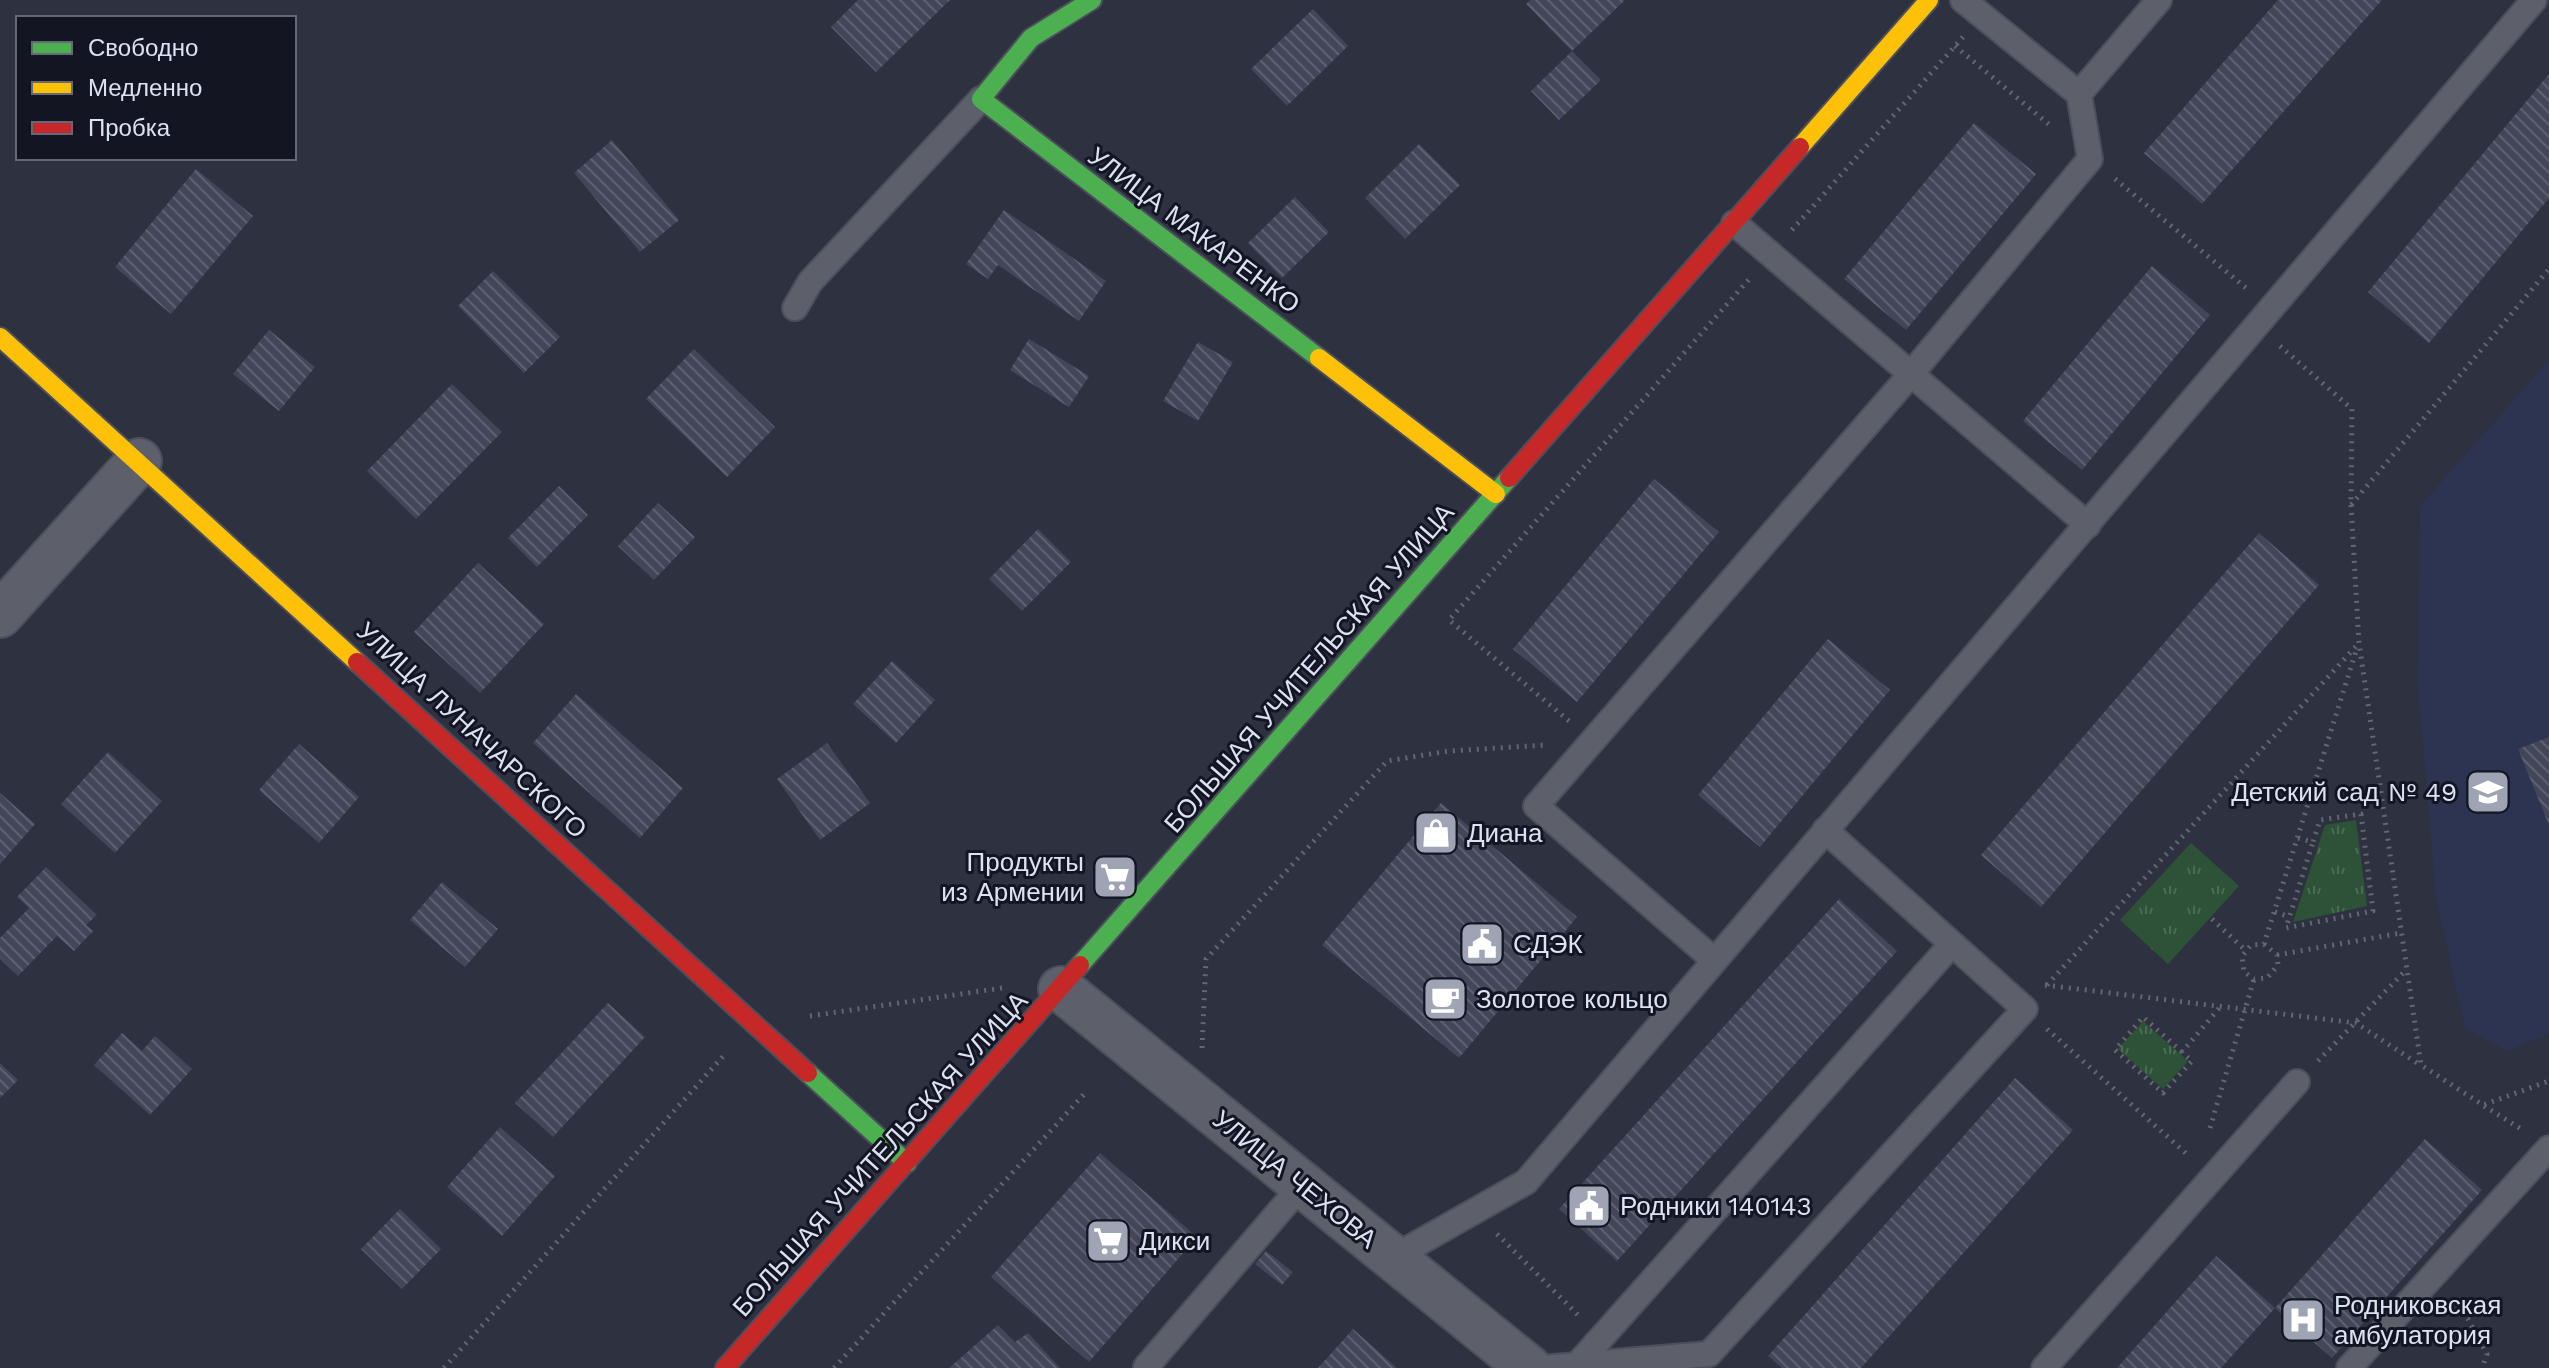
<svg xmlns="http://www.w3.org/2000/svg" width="2549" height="1368" font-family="'Work Sans',sans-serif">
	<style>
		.built { fill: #2d3452 }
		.grass { fill: url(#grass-tufts) }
		.building { fill: url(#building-back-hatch) }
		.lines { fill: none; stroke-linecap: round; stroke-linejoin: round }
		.lane-casing { stroke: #4b4f5b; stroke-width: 28 }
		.street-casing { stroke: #4b4f5b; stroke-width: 48 }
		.fast-casing { stroke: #4b4f5b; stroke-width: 22 }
		.slow-casing { stroke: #4b4f5b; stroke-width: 22 }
		.jam-casing { stroke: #4b4f5b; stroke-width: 22 }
		.path { stroke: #646771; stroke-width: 5; stroke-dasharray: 2 6; stroke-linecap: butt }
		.lane { stroke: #5d606b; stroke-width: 24 }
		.street { stroke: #5d606b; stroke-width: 44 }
		.fast { stroke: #4caf50; stroke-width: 18 }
		.slow { stroke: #ffc107; stroke-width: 18 }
		.jam { stroke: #c62828; stroke-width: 18 }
		.labels { text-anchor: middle; stroke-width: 6; stroke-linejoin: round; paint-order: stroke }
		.street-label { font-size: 26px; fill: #dce2f3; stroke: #131622 }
		.poi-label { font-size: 26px; fill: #dce2f3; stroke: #131622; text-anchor: start }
	</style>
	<defs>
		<pattern id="grass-tufts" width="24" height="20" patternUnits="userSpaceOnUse" patternTransform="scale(2)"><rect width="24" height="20" fill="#2e5237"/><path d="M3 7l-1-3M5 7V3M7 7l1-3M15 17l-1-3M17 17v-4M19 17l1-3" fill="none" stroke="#4c6b54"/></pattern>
		<pattern id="building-back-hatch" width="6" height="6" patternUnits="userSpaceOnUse" patternTransform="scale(2)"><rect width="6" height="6" fill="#424658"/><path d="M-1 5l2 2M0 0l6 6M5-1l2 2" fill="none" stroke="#5d6070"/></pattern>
	</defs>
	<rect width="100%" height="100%" fill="#2e313f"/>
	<polygon class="built" points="2549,360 2549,1034 2507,1051 2465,1028 2436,896 2418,688 2420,506"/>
	<g class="grass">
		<polygon points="2356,820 2367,906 2293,922 2325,825"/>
		<polygon points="2191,843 2239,886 2168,964 2120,920"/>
		<polygon points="2143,1021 2188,1061 2163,1089 2118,1049"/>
	</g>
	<g class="building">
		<polygon points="858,0 950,0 876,72 831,27"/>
		<polygon points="1530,0 1625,0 1572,51 1526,4"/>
		<polygon points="2278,0 2382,0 2202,204 2144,153"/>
		<polygon points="1313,9 1348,46 1287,106 1251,69"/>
		<polygon points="1572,51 1601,80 1559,120 1531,91"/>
		<polygon points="2549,74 2549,198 2429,343 2368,292"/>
		<polygon points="1974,123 2036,174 1906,330 1844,279"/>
		<polygon points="612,140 679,220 640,252 574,173"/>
		<polygon points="1419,144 1460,185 1405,239 1365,198"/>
		<polygon points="196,169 253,216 171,314 115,267"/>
		<polygon points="1295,197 1329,232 1282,278 1248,243"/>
		<polygon points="1004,210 1106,281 1079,321 998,265 988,279 966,264"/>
		<polygon points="2152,266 2210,315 2082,470 2023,421"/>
		<polygon points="493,271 560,337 524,373 458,306"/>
		<polygon points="269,330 315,367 279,411 233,374"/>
		<polygon points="1029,339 1089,376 1069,407 1010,370"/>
		<polygon points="1198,342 1233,362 1198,421 1163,401"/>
		<polygon points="694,349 775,427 727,477 646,399"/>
		<polygon points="452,384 502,432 416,519 367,471"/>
		<polygon points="1654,479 1719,532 1577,702 1513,649"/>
		<polygon points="559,486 588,515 537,567 508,538"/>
		<polygon points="658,503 695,537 654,580 618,546"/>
		<polygon points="1038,529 1071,562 1022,611 989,579"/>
		<polygon points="2259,533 2319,585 2041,907 1981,855"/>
		<polygon points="478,563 544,624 480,693 414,632"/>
		<polygon points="1828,639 1890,690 1760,847 1698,795"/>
		<polygon points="892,661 935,700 896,743 853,704"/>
		<polygon points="576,694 683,788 640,838 533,743"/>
		<polygon points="2549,737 2549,825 2518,749"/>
		<polygon points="827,743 870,803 820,840 777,779"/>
		<polygon points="299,744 359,797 319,843 259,790"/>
		<polygon points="108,752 162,801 115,853 61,804"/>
		<polygon points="0,793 35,824 0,864"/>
		<polygon points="1441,803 1577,917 1459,1058 1322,945"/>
		<polygon points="46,867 97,915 86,925 93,931 74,951 57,936 18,976 0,959 0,938 29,908 17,897"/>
		<polygon points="442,882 498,929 465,967 410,920"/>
		<polygon points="1839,899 1897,951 1617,1261 1559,1209"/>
		<polygon points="608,1003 645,1037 553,1137 515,1103"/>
		<polygon points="122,1033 142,1051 155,1036 192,1069 150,1115 94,1065"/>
		<polygon points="0,1063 18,1080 0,1098"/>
		<polygon points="2015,1078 2073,1130 1861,1368 1782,1368 1768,1356"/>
		<polygon points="500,1127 555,1176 502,1236 447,1187"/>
		<polygon points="2425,1139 2482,1190 2332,1358 2275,1308"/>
		<polygon points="1100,1153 1197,1237 1089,1362 991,1277"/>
		<polygon points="400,1209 441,1249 402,1289 361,1249"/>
		<polygon points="1266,1251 1293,1272 1282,1285 1255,1264"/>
		<polygon points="2216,1256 2275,1308 2221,1368 2117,1368"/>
		<polygon points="998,1325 1015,1342 1028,1333 1060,1368 949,1368"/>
		<polygon points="1353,1329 1397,1368 1318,1368"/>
	</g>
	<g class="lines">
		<g class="lane-casing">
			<g id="lane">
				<polyline points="2079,94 2159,0"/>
				<polyline points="1734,223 2088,525"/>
				<polyline points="795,308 810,282 981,99"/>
				<polyline points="1714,960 1536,806 1911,374 2090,159 2079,94 1963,0"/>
				<polyline points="1392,1258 1526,1182 2534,0"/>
				<polyline points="1577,1365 1952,944"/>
				<polyline points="1146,1367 1302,1185"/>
				<polyline points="1541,1368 1709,1354 2025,1009 1825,830"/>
				<polyline points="2044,1368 2297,1082"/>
				<polyline points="2349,1368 2549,1148"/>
			</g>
		</g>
		<g class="street-casing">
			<g id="street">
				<polyline points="0,615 139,461"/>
				<polyline points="1061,989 1529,1368"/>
			</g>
		</g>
		<g class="fast-casing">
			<g id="fast">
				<polyline points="1092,0 1031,38 981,99 1319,358"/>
				<polyline points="1080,965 1509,478"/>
				<polyline points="808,1073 907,1163"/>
			</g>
		</g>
		<g class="slow-casing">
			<g id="slow">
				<polyline points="1800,147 1929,0"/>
				<polyline points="0,337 357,662"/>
				<polyline points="1319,358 1496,494"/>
			</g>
		</g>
		<g class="jam-casing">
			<g id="jam">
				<polyline points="1509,478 1800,147"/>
				<polyline points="357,662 808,1073"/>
				<polyline points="725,1368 1080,965"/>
			</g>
		</g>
		<g class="path">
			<polyline points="1955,46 2052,127"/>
			<polyline points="2115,179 2246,288"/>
			<polyline points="1792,230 1963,37"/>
			<polyline points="2280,346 2352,409 2351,505 2549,269"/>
			<polyline points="2351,505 2359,643 2421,1065 2483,1105 2549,1081"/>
			<polyline points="1569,721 1449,620 1751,277"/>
			<polyline points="2298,838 2313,842 2320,820 2361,814 2373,911 2286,928 2313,842"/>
			<polyline points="2275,912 2290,917"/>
			<polyline points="2212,919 2245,950"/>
			<polyline points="2264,944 2277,955 2278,965 2267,978 2254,979 2244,972 2242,956 2251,945 2264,944 2357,648"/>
			<polyline points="2277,955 2401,933"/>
			<polyline points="2045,985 2356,1023 2420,1065"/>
			<polyline points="2047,985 2359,643"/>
			<polyline points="810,1016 1002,988"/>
			<polyline points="2047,1029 2189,1156"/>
			<polyline points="1202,1048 1206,959 1387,761 1449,751 1546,745"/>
			<polyline points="2182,1052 2143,1017 2115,1050 2163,1093 2192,1061 2182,1052 2221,1006"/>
			<polyline points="2318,1061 2406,970"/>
			<polyline points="2484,1106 2523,1130"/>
			<polyline points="2210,1128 2254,979"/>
			<polyline points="1497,1234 1580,1317"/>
			<polyline points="2450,1302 2468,1319 2487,1354 2482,1368"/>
			<polyline points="444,1368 726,1053"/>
			<polyline points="834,1368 1087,1091"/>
		</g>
		<use href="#lane" class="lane"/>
		<use href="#street" class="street"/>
		<use href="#fast" class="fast"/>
		<use href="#slow" class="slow"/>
		<use href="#jam" class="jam"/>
	</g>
	<defs>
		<g id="school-square" transform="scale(2.3)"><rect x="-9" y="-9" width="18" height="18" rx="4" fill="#9fa4b4" stroke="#131622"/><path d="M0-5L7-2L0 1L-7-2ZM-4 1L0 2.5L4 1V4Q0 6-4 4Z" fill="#fff"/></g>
		<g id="shop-square" transform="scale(2.3)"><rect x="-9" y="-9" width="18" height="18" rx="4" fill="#9fa4b4" stroke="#131622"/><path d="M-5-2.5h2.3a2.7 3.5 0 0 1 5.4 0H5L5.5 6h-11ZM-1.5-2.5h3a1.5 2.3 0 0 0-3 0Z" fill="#fff"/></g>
		<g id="supermarket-square" transform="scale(2.3)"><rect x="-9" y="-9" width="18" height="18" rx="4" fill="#9fa4b4" stroke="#131622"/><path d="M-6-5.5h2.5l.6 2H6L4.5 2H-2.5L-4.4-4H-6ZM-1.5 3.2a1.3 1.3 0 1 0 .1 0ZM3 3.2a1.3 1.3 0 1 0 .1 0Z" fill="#fff"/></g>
		<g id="civic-square" transform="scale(2.3)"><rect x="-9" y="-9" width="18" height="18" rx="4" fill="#9fa4b4" stroke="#131622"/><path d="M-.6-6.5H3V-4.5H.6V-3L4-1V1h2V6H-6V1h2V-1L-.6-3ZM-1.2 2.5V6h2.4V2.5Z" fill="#fff"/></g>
		<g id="cafe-square" transform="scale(2.3)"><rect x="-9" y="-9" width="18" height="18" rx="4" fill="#9fa4b4" stroke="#131622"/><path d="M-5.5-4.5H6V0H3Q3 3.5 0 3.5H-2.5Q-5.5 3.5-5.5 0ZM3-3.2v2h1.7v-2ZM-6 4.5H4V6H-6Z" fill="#fff"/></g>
		<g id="hospital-square" transform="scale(2.3)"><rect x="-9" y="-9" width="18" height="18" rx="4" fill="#9fa4b4" stroke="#131622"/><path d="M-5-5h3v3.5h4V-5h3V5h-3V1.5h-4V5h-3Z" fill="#fff"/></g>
	</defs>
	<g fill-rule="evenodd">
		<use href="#school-square" x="2488" y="792"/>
		<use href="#shop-square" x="1436" y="833"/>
		<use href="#supermarket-square" x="1115" y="877"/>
		<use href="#civic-square" x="1482" y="944"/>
		<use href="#cafe-square" x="1445" y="999"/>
		<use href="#civic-square" x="1589" y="1206"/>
		<use href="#supermarket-square" x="1108" y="1241"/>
		<use href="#hospital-square" x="2303" y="1320"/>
	</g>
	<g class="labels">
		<g class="street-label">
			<text transform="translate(1194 230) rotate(37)" y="9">УЛИЦА МАКАРЕНКО</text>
			<text transform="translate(1309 668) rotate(-49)" y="9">БОЛЬШАЯ УЧИТЕЛЬСКАЯ УЛИЦА</text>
			<text transform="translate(472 730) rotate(43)" y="9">УЛИЦА ЛУНАЧАРСКОГО</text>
			<text transform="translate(880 1154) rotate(-48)" y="9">БОЛЬШАЯ УЧИТЕЛЬСКАЯ УЛИЦА</text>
			<text transform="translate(1295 1179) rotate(39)" y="9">УЛИЦА ЧЕХОВА</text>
		</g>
		<g class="poi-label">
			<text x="2457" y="801" text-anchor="end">Детский сад № 49</text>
			<text x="1467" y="842">Диана</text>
			<text x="1084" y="871" text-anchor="end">Продукты<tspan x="1084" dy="30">из Армении</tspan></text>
			<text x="1513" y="953">СДЭК</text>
			<text x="1476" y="1008">Золотое кольцо</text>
			<text x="1620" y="1215">Родники 140143</text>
			<text x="1139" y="1250">Дикси</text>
			<text x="2334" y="1314">Родниковская<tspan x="2334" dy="30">амбулатория</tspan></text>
		</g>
	</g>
	<rect x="16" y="16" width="280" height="144" fill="#131622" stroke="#636876" stroke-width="2"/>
	<rect x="32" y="42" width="40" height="12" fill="#4caf50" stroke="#636876" stroke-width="2"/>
	<text x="88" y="56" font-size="24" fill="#dce2f3">Свободно</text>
	<rect x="32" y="82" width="40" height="12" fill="#ffc107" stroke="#636876" stroke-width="2"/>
	<text x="88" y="96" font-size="24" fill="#dce2f3">Медленно</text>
	<rect x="32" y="122" width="40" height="12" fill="#c62828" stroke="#636876" stroke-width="2"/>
	<text x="88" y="136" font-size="24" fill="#dce2f3">Пробка</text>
</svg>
